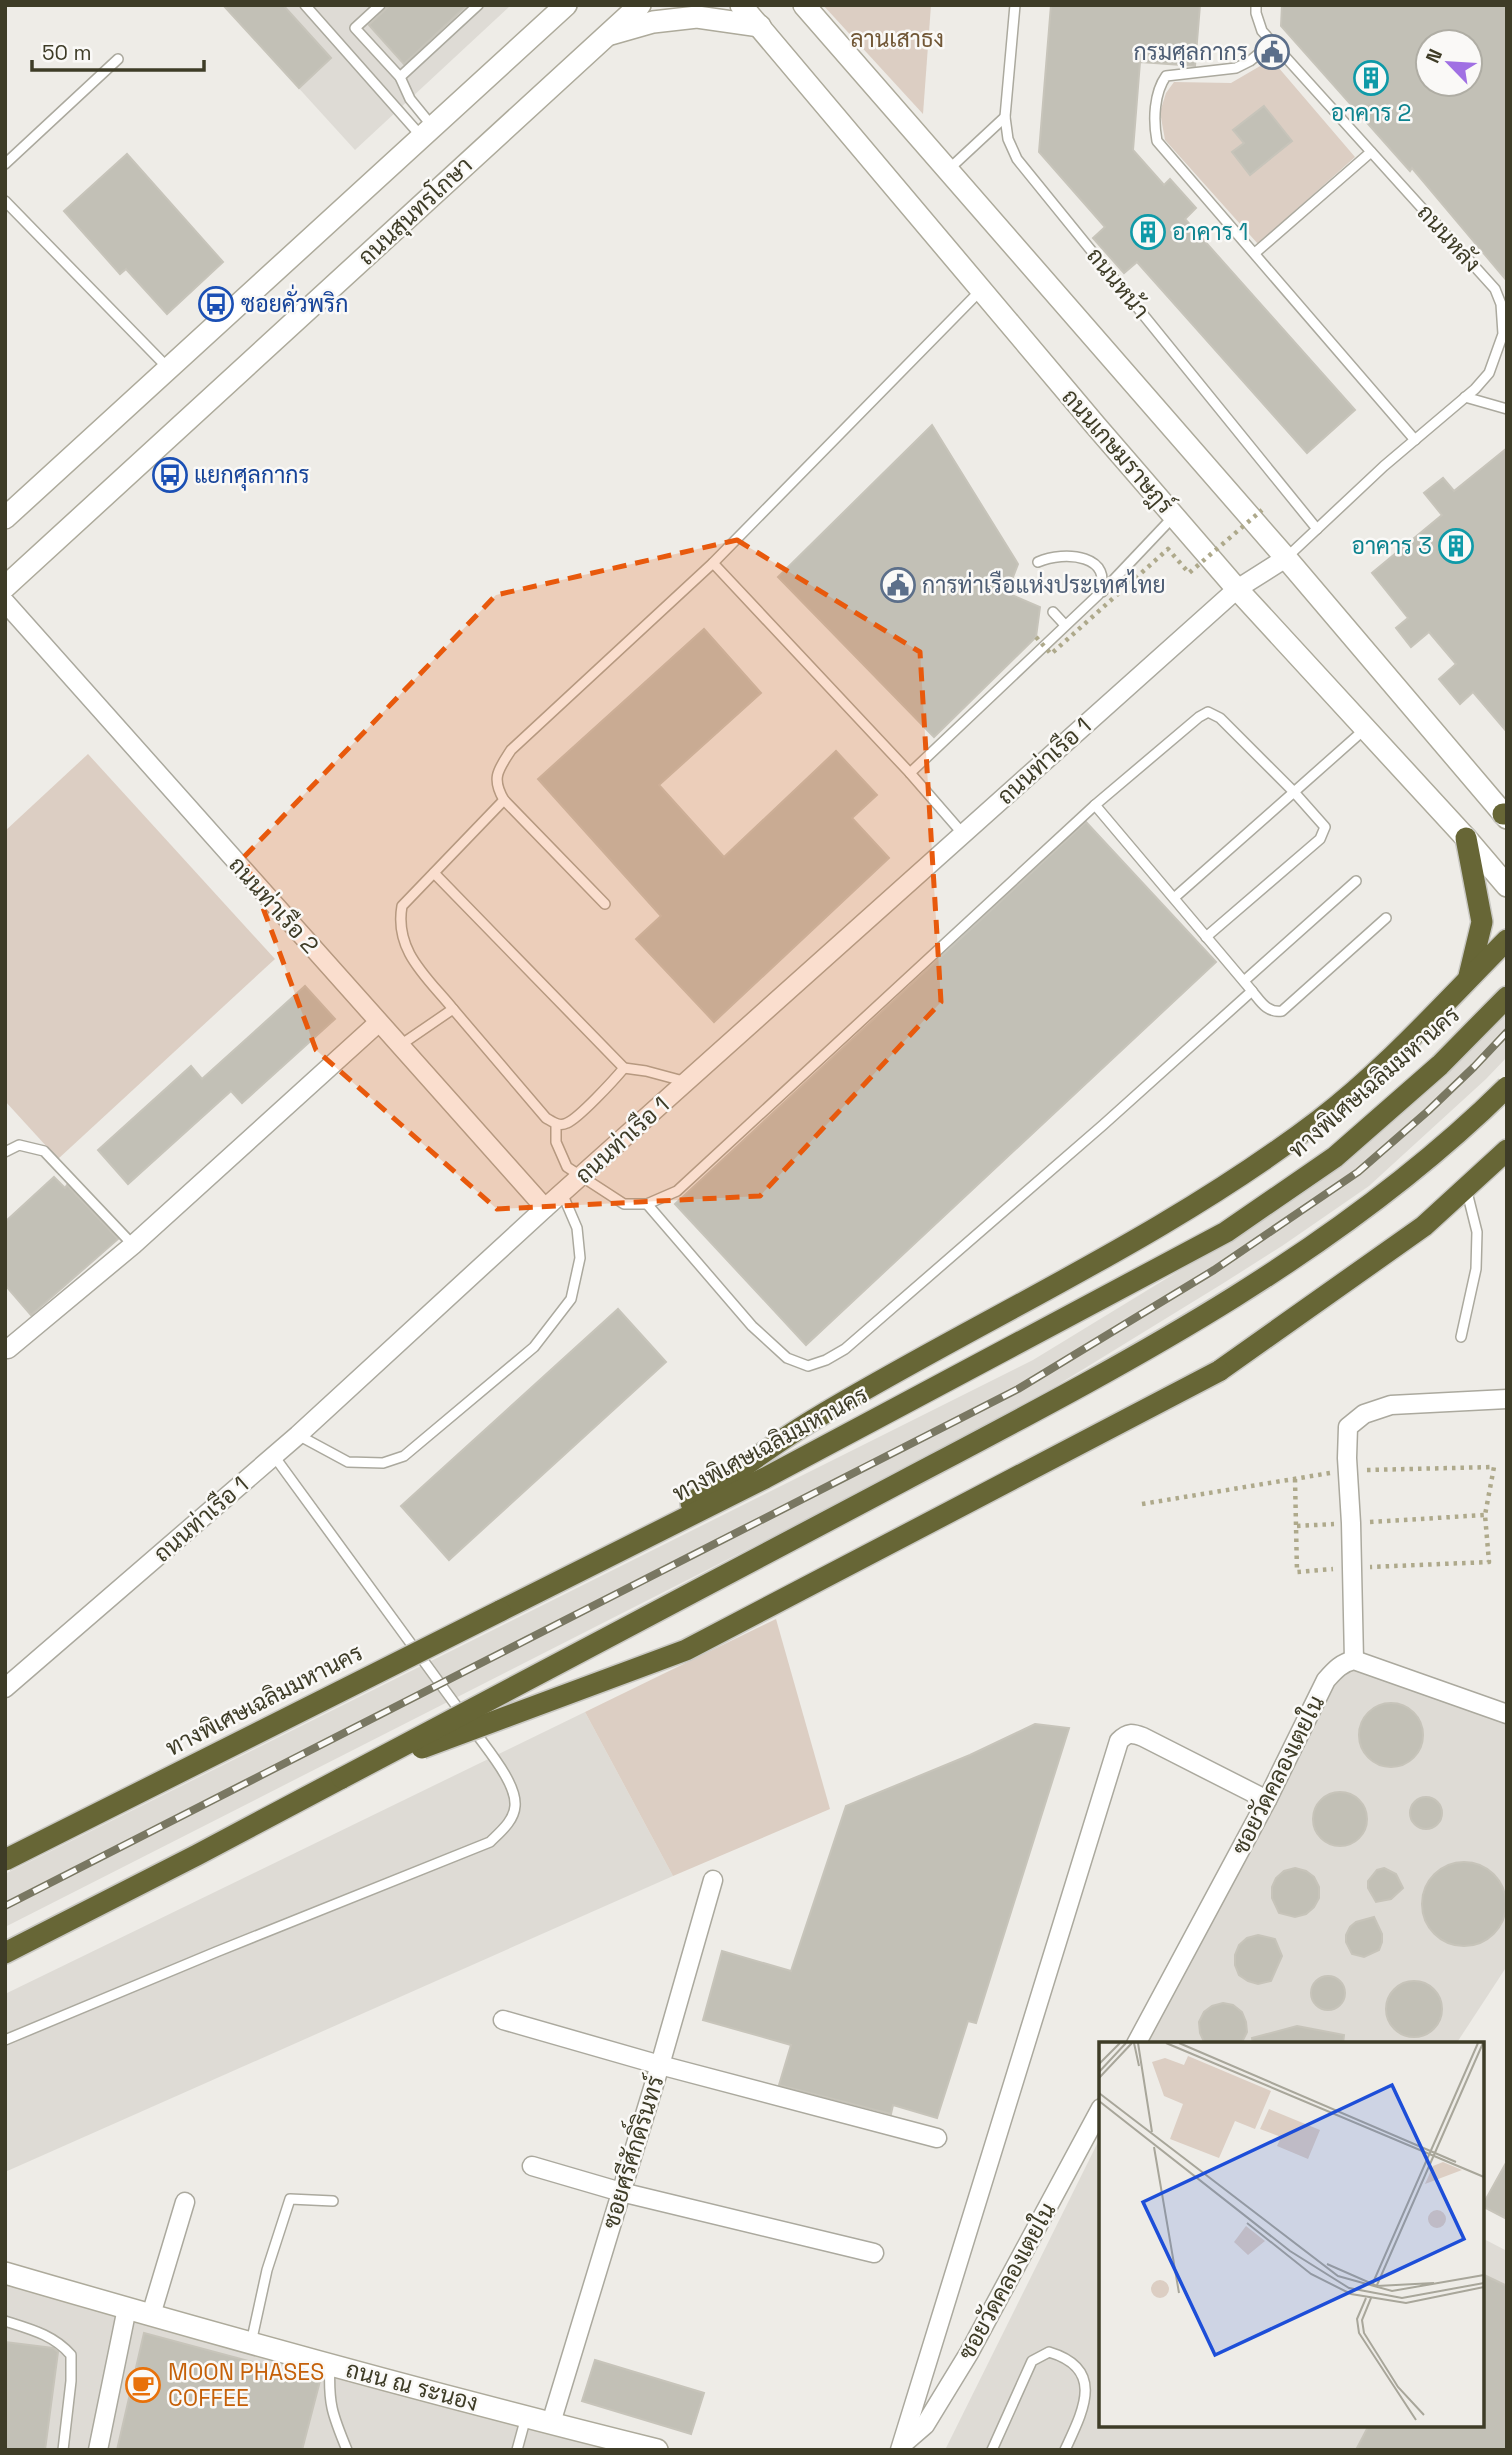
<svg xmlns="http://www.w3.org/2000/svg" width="1512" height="2455" font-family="'Space Grotesk',Sarabun,sans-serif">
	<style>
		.built { fill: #dedbd5 }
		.green { fill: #dccec3 }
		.building { fill: #c2c0b6; stroke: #c7c4ba; stroke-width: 2; fill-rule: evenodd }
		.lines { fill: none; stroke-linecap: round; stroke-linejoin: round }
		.lane-casing { stroke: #aba99e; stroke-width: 12 }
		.street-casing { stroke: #aba99e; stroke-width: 21 }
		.secondary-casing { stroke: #adaa9b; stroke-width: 24 }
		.highway-casing { stroke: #c9c8c3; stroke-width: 24 }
		.path { stroke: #aea98b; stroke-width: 4.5; stroke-dasharray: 3.5 5; stroke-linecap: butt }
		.lane { stroke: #fff; stroke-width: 9 }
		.street { stroke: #fff; stroke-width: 18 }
		.secondary { stroke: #fff; stroke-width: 21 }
		.highway { stroke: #676636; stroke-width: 21 }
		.rail-casing { stroke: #797762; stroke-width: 8 }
		.rail { stroke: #faf9f7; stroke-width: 5; stroke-dasharray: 16; stroke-linecap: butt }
		.highway-bridge-casing { stroke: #c9c8c3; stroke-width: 24; stroke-linecap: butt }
		.path-bridge { stroke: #aea98b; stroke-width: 4.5; stroke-dasharray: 3.5 5; stroke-linecap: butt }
		.highway-bridge { stroke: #676636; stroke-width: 21 }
		.marked { fill: #e8590c; fill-opacity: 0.2; stroke: #e8590c; stroke-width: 5; stroke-dasharray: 14 9; stroke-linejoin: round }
		.labels { text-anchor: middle; stroke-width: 5; stroke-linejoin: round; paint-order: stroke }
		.park-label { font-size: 23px; fill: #715736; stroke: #faf9f7 }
		.service-label { font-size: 23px; fill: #4e5e75; stroke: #faf9f7; text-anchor: end }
		.culture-label { font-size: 23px; fill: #0d838f; stroke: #faf9f7 }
		.street-label { font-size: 23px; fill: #3e3c27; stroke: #faf9f7 }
		.transit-label { font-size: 23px; fill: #164399; stroke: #faf9f7; text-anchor: start }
		.food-label { font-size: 23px; fill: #c56008; stroke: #faf9f7; text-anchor: start }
		.inset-road { fill: none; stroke: #a8a69a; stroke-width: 2 }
		.view { fill: #1d4ed8; fill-opacity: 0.15; stroke: #1d4ed8; stroke-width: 3.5 }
		.inset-edge { fill: none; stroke: #3e3c27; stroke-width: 3.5 }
	</style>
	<rect width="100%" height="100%" fill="#eeece7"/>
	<g class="built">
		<polygon points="223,5 511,5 355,150"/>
		<polygon points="1507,1007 1507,1057 1486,1079 1369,1186 1282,1246 1222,1284 1051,1389 833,1506 5,1927 5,1874 1033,1360 1205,1255"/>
		<polygon points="1338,1658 1507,1718 1507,1966 1456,2044 1146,2044"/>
		<polygon points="585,1712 673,1876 5,2172 5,1994"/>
		<polygon points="1101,2136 1101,2425 1482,2425 1482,2238 1507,2251 1507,2450 945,2450"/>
		<polygon points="5,2282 610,2450 5,2450"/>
	</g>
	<g class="green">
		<polygon points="823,5 931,5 923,114"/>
		<polygon points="1267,62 1278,67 1355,157 1258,244 1165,140 1160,112 1166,93 1174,82 1231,83"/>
		<polygon points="88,754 275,959 58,1159 5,1101 5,831"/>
		<polygon points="776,1619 830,1809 673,1876 585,1712"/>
	</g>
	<g class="building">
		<polygon points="223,5 283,5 331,58 299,88"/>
		<polygon points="390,5 467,5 404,64 369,25"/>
		<polygon points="1051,5 1200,5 1195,66 1140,62 1133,150 1164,185 1170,179 1196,208 1185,219 1355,410 1307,453 1137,262 1124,273 1093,238 1105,227 1039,152"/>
		<path d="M1282 5H1507V281L1412 168 1410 171 1281 26ZM1428 42H1470V84H1428Z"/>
		<polygon points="1264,106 1292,141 1250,175 1232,152 1244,143 1233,130"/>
		<polygon points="127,154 223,262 167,314 126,269 120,274 64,211"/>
		<polygon points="932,425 1018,564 1007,593 1040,607 1036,637 934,737 778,577"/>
		<polygon points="1507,448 1507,732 1473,692 1460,704 1439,679 1456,664 1429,632 1411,647 1396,628 1408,618 1372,573 1442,515 1424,493 1443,478 1454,491"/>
		<polygon points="704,629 761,693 659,785 724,857 836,751 877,795 852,818 889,858 714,1022 636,939 661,916 538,779"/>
		<polygon points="1086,822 1216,962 806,1345 675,1204"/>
		<polygon points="305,986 335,1019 242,1103 231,1091 128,1184 98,1150 191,1066 202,1079"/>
		<polygon points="54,1177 65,1188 67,1185 118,1239 31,1315 5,1285 5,1222"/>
		<polygon points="618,1309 666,1362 449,1560 401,1506"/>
		<circle cx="1391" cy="1735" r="32"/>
		<polygon points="1035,1724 1069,1728 976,2023 968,2021 937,2118 893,2105 891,2114 779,2085 791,2045 703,2020 722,1951 791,1971 846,1806 970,1755"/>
		<circle cx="1340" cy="1819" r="27"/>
		<circle cx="1426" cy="1813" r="16"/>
		<circle cx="1464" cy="1904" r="42"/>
		<polygon points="1295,1868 1306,1871 1314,1877 1319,1887 1319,1898 1314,1907 1306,1914 1295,1917 1279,1913 1272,1898 1272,1887 1276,1878 1284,1871"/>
		<polygon points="1384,1868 1396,1874 1403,1888 1391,1899 1376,1902 1368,1888 1368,1881 1377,1870"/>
		<polygon points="1374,1917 1382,1934 1382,1942 1379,1950 1364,1957 1352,1954 1346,1942 1346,1935 1350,1927 1356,1922"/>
		<polygon points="1258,1935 1275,1939 1282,1956 1271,1981 1258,1984 1248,1981 1239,1975 1235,1965 1235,1955 1239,1945 1247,1938"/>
		<circle cx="1328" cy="1993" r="17"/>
		<circle cx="1414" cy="2009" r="28"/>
		<polygon points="1223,2003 1233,2005 1242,2012 1246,2022 1247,2032 1241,2044 1205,2044 1200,2033 1199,2022 1204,2012 1212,2006"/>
		<polygon points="1297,2026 1344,2035 1343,2044 1253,2044 1252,2038"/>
		<polygon points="1507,2161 1507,2219 1482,2206"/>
		<polygon points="1482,2274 1507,2286 1507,2450 1356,2450 1369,2425 1482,2425"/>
		<polygon points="144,2333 267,2366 321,2377 302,2450 117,2450"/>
		<polygon points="5,2342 53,2348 58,2352 45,2450 5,2450"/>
		<polygon points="595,2360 704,2393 691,2434 582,2401"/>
	</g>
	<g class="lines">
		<g class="lane-casing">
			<g id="lane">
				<polyline points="305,5 421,136"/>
				<polyline points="380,5 355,28 400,77 410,99 432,126"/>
				<polyline points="1015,5 1005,117 1008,139 1017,159 1317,529"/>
				<polyline points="1256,5 1256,13 1262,31 1495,289 1501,304 1503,334 1489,373 1475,389 1384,466 1286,558"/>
				<path d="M1273 42 1250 61 1236 68 1166 76C1154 93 1153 120 1157 141L1415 440"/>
				<polyline points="400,77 478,5"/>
				<polyline points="5,164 118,59"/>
				<polyline points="948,170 1005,117"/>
				<polyline points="5,201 168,368"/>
				<polyline points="1255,253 1371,152"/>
				<polyline points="1465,397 1507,409"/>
				<polyline points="713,563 910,773 963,834"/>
				<polyline points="1102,592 1174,516"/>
				<polyline points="1053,612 1065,625"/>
				<path d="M910 773 1098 595C1117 555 1064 550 1038 562"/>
				<polyline points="1174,898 1294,792 1325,827 1320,839 1206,937"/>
				<path d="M605 904 504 800C491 778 498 770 511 750L713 563 980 291"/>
				<polyline points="1244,981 1356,881"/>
				<path d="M1252 991C1261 1002 1267 1013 1282 1011L1386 918"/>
				<path d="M453 1009C427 977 394 951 402 906L504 800"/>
				<path d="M399 1046 453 1009 546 1118C553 1122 559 1127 567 1123 579 1118 614 1080 624 1068L434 873"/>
				<polyline points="624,1068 646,1071 687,1082"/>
				<polyline points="556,1124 556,1142 567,1167 624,1204 647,1204 677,1191 1095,805 1199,717 1208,712 1220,718 1294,792 1365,729"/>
				<polyline points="5,1152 19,1145 44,1151 133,1245"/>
				<polyline points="647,1204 752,1326 787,1358 808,1366 826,1360 845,1349 1103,1125 1252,991 1095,805"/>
				<polyline points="1461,1337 1476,1269 1477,1232 1466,1188"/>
				<polyline points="298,1435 348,1462 383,1463 404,1456 534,1347 571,1299 580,1258 577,1228 562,1193"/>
				<polyline points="274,1456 463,1715"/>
				<path d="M5 2040 216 1952 490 1842C500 1832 514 1821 515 1806 517 1783 486 1748 473 1729"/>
				<path d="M5 2321C30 2329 54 2335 71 2355V2381L63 2450"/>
				<polyline points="251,2343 267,2270 290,2199 333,2201"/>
				<path d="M330 2364C328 2403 332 2414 347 2450"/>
				<polyline points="517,2450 526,2417"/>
				<path d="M992 2450 1032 2361 1049 2352C1106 2369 1083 2411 1065 2450"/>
			</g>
		</g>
		<g class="street-casing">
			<g id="street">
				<polyline points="5,602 545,1208"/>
				<polyline points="8,1349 133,1245 378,1023"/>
				<polyline points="1354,1660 1351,1523 1347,1458 1348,1427 1364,1414 1391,1405 1507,1399"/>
				<polyline points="5,1688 298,1435 545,1208 1237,589 1286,558"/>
				<polyline points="503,2020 660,2065 937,2138"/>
				<path d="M1136 2044 1267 1800 1326 1680C1335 1670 1341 1663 1354 1660L1507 1714"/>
				<polyline points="532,2166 621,2192 874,2253"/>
				<polyline points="151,2315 185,2202"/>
				<polyline points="551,2423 660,2065 713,1880"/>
				<polyline points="903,2444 925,2425 969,2353 1101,2108"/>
				<polyline points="98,2450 127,2308"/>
				<path d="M900 2450 1119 1741C1128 1732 1132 1733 1143 1737L1267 1800"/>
			</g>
		</g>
		<g class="secondary-casing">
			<g id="secondary">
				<polyline points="741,5 1096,426 1237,589 1466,838 1507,886"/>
				<polyline points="804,5 1286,558 1507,818"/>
				<polyline points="611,34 653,22 697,17 760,26"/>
				<polyline points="5,518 566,5"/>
				<polyline points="5,587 640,5"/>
				<path d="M5 2273C221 2336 439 2396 657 2450"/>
			</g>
		</g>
		<g class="highway-casing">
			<g id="highway">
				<polyline points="1503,814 1507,814"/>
				<polyline points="1466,838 1482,922 1469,976"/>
				<polyline points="1219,1371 1424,1226 1507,1150"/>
				<path d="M691 1503C733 1475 774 1443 818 1417 985 1317 1164 1238 1319 1120 1388 1067 1446 1001 1507 940"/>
				<polyline points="500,1611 765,1478 1226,1232 1335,1157 1440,1065 1507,997"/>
				<polyline points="5,1953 197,1855 342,1778"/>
			</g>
		</g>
		<g class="path">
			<polyline points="1367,1470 1494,1467 1485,1515 1489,1562 1370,1567"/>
			<polyline points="1295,1479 1297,1572 1333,1569"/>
			<polyline points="1142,1504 1330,1473"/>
			<polyline points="1370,1522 1485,1515"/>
			<polyline points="1297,1526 1334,1524"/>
		</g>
		<use href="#lane" class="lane"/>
		<use href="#street" class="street"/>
		<use href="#secondary" class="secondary"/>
		<use href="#highway" class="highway"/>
		<g class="rail-casing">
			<polyline id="rail" points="5,1906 1018,1389 1214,1270 1358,1172 1428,1111 1474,1067 1507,1032"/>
		</g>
		<use href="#rail" class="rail"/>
		<g class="highway-bridge-casing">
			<g id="highway-bridge">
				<polyline points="422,1748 686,1650 1219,1371"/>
				<path d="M342 1778C529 1679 716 1580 903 1481 1115 1369 1335 1257 1507 1087"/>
				<polyline points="5,1860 500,1611"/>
			</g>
		</g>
		<polyline class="path-bridge" points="1036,637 1051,654 1168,549 1189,573 1262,510"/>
		<use href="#highway-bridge" class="highway-bridge"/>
	</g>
	<path class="marked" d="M737 540 920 652 941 1002 760 1196 497 1209 316 1050 244 857 496 595Z"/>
	<defs>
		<g id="civic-ring" transform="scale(1.75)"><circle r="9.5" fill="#faf9f7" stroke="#5c6f8a" stroke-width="1.5"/><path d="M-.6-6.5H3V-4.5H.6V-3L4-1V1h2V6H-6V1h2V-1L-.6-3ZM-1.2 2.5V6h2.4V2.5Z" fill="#5c6f8a"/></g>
		<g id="building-ring" transform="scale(1.75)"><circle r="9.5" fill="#faf9f7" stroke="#0f9aa8" stroke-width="1.5"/><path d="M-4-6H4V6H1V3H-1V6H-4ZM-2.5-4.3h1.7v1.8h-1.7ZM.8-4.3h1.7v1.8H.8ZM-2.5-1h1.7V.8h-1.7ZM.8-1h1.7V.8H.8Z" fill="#0f9aa8"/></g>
		<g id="bus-ring" transform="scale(1.75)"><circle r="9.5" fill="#faf9f7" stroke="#1a4fb4" stroke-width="1.5"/><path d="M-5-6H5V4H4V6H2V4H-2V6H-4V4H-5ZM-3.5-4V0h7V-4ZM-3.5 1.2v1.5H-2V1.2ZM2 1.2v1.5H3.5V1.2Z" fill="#1a4fb4"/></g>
		<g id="cafe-ring" transform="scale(1.75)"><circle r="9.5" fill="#faf9f7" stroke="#e8710a" stroke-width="1.5"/><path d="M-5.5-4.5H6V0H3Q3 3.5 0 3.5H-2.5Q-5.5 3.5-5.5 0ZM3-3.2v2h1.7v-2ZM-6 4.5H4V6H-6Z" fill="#e8710a"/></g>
	</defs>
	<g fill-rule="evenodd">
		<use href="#civic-ring" x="1272" y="52"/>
		<use href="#building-ring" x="1371" y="78"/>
		<use href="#building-ring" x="1148" y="232"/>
		<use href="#bus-ring" x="216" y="304"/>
		<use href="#bus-ring" x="170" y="475"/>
		<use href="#building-ring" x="1456" y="546"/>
		<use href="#civic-ring" x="898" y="585"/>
		<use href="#cafe-ring" x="143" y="2385"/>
	</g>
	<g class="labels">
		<g class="park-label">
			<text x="897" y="47">ลานเสาธง</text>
		</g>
		<g class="service-label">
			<text x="1248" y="60">กรมศุลกากร</text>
			<text x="922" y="593" text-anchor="start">การท่าเรือแห่งประเทศไทย</text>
		</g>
		<g class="culture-label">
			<text x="1371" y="121">อาคาร 2</text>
			<text x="1172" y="240" text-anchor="start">อาคาร 1</text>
			<text x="1432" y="554" text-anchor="end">อาคาร 3</text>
		</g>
		<g class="street-label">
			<text transform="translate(415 211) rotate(-43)" y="8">ถนนสุนทรโกษา</text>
			<text transform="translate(1449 238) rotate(48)" y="8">ถนนหลัง</text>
			<text transform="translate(1118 283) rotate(51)" y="8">ถนนหน้า</text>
			<text transform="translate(1118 451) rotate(49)" y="8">ถนนเกษมราษฎร์</text>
			<text transform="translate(1044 761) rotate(-42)" y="8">ถนนท่าเรือ 1</text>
			<text transform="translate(274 905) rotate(48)" y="8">ถนนท่าเรือ 2</text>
			<text transform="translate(1374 1082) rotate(-41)" y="8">ทางพิเศษเฉลิมมหานคร</text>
			<text transform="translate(622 1140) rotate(-42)" y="8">ถนนท่าเรือ 1</text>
			<text transform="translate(770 1444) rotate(-28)" y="8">ทางพิเศษเฉลิมมหานคร</text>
			<text transform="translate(201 1519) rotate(-41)" y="8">ถนนท่าเรือ 1</text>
			<text transform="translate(264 1700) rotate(-27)" y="8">ทางพิเศษเฉลิมมหานคร</text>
			<text transform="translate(1278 1775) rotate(-63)" y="8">ซอยวัดคลองเตยใน</text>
			<text transform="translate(633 2152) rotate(-73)" y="8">ซอยศรีศักดิ์รินทร์</text>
			<text transform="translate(1007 2281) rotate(-61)" y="8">ซอยวัดคลองเตยใน</text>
			<text transform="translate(412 2386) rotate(15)" y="8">ถนน ณ ระนอง</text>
		</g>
		<g class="transit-label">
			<text x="241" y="312">ซอยคั่วพริก</text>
			<text x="194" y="483">แยกศุลกากร</text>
		</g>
		<g class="food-label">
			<text x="168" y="2380">MOON PHASES<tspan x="168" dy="26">COFFEE</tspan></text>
		</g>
	</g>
	<g transform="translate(1099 2042)">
		<rect width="385" height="385" fill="#eeece7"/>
		<path d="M89 14 172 49 156 87 136 79 120 116 71 97 84 62 65 54 53 20 66 16 85 23ZM170 67 221 88 209 117 178 104 182 95 161 87ZM344 120 363 128 326 142 334 124ZM329 177a9 9 0 1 1 18 0a9 9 0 1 1-18 0ZM147 184 166 199 149 213 135 200ZM52 247a9 9 0 1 1 18 0a9 9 0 1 1-18 0Z" fill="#dccec3"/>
		<path class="inset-road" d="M35 1 40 24M39 1 53 90M67 1 385 135M80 1 357 120M0 22 21 1M0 30 27 1M0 36 33 1M0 51 239 234 293 249 385 233M0 59 191 209 250 246 303 256 385 241M55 105 80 251M148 181 212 232 252 252 307 261 385 245M228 222 278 244 335 241M273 243 379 1M278 243 384 1M267 256 258 277 260 291 317 378M272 256 263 278 265 291 299 345 325 373"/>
		<path class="view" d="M293 43 365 197 116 313 44 160Z"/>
		<rect width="385" height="385" class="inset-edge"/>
	</g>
	<rect width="1512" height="2455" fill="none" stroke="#3e3c27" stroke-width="14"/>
	<g transform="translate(1449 63) rotate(295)"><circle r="33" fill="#faf9f7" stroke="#afada4" stroke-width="2"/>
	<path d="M0-5L12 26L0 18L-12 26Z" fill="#a070e3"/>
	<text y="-10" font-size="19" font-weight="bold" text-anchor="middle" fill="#3e3c27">N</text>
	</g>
	<path d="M32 60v10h172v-10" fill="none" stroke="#3e3c27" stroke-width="3.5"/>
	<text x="42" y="60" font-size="21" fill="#3e3c27" stroke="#faf9f7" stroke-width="5" paint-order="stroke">50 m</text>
</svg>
